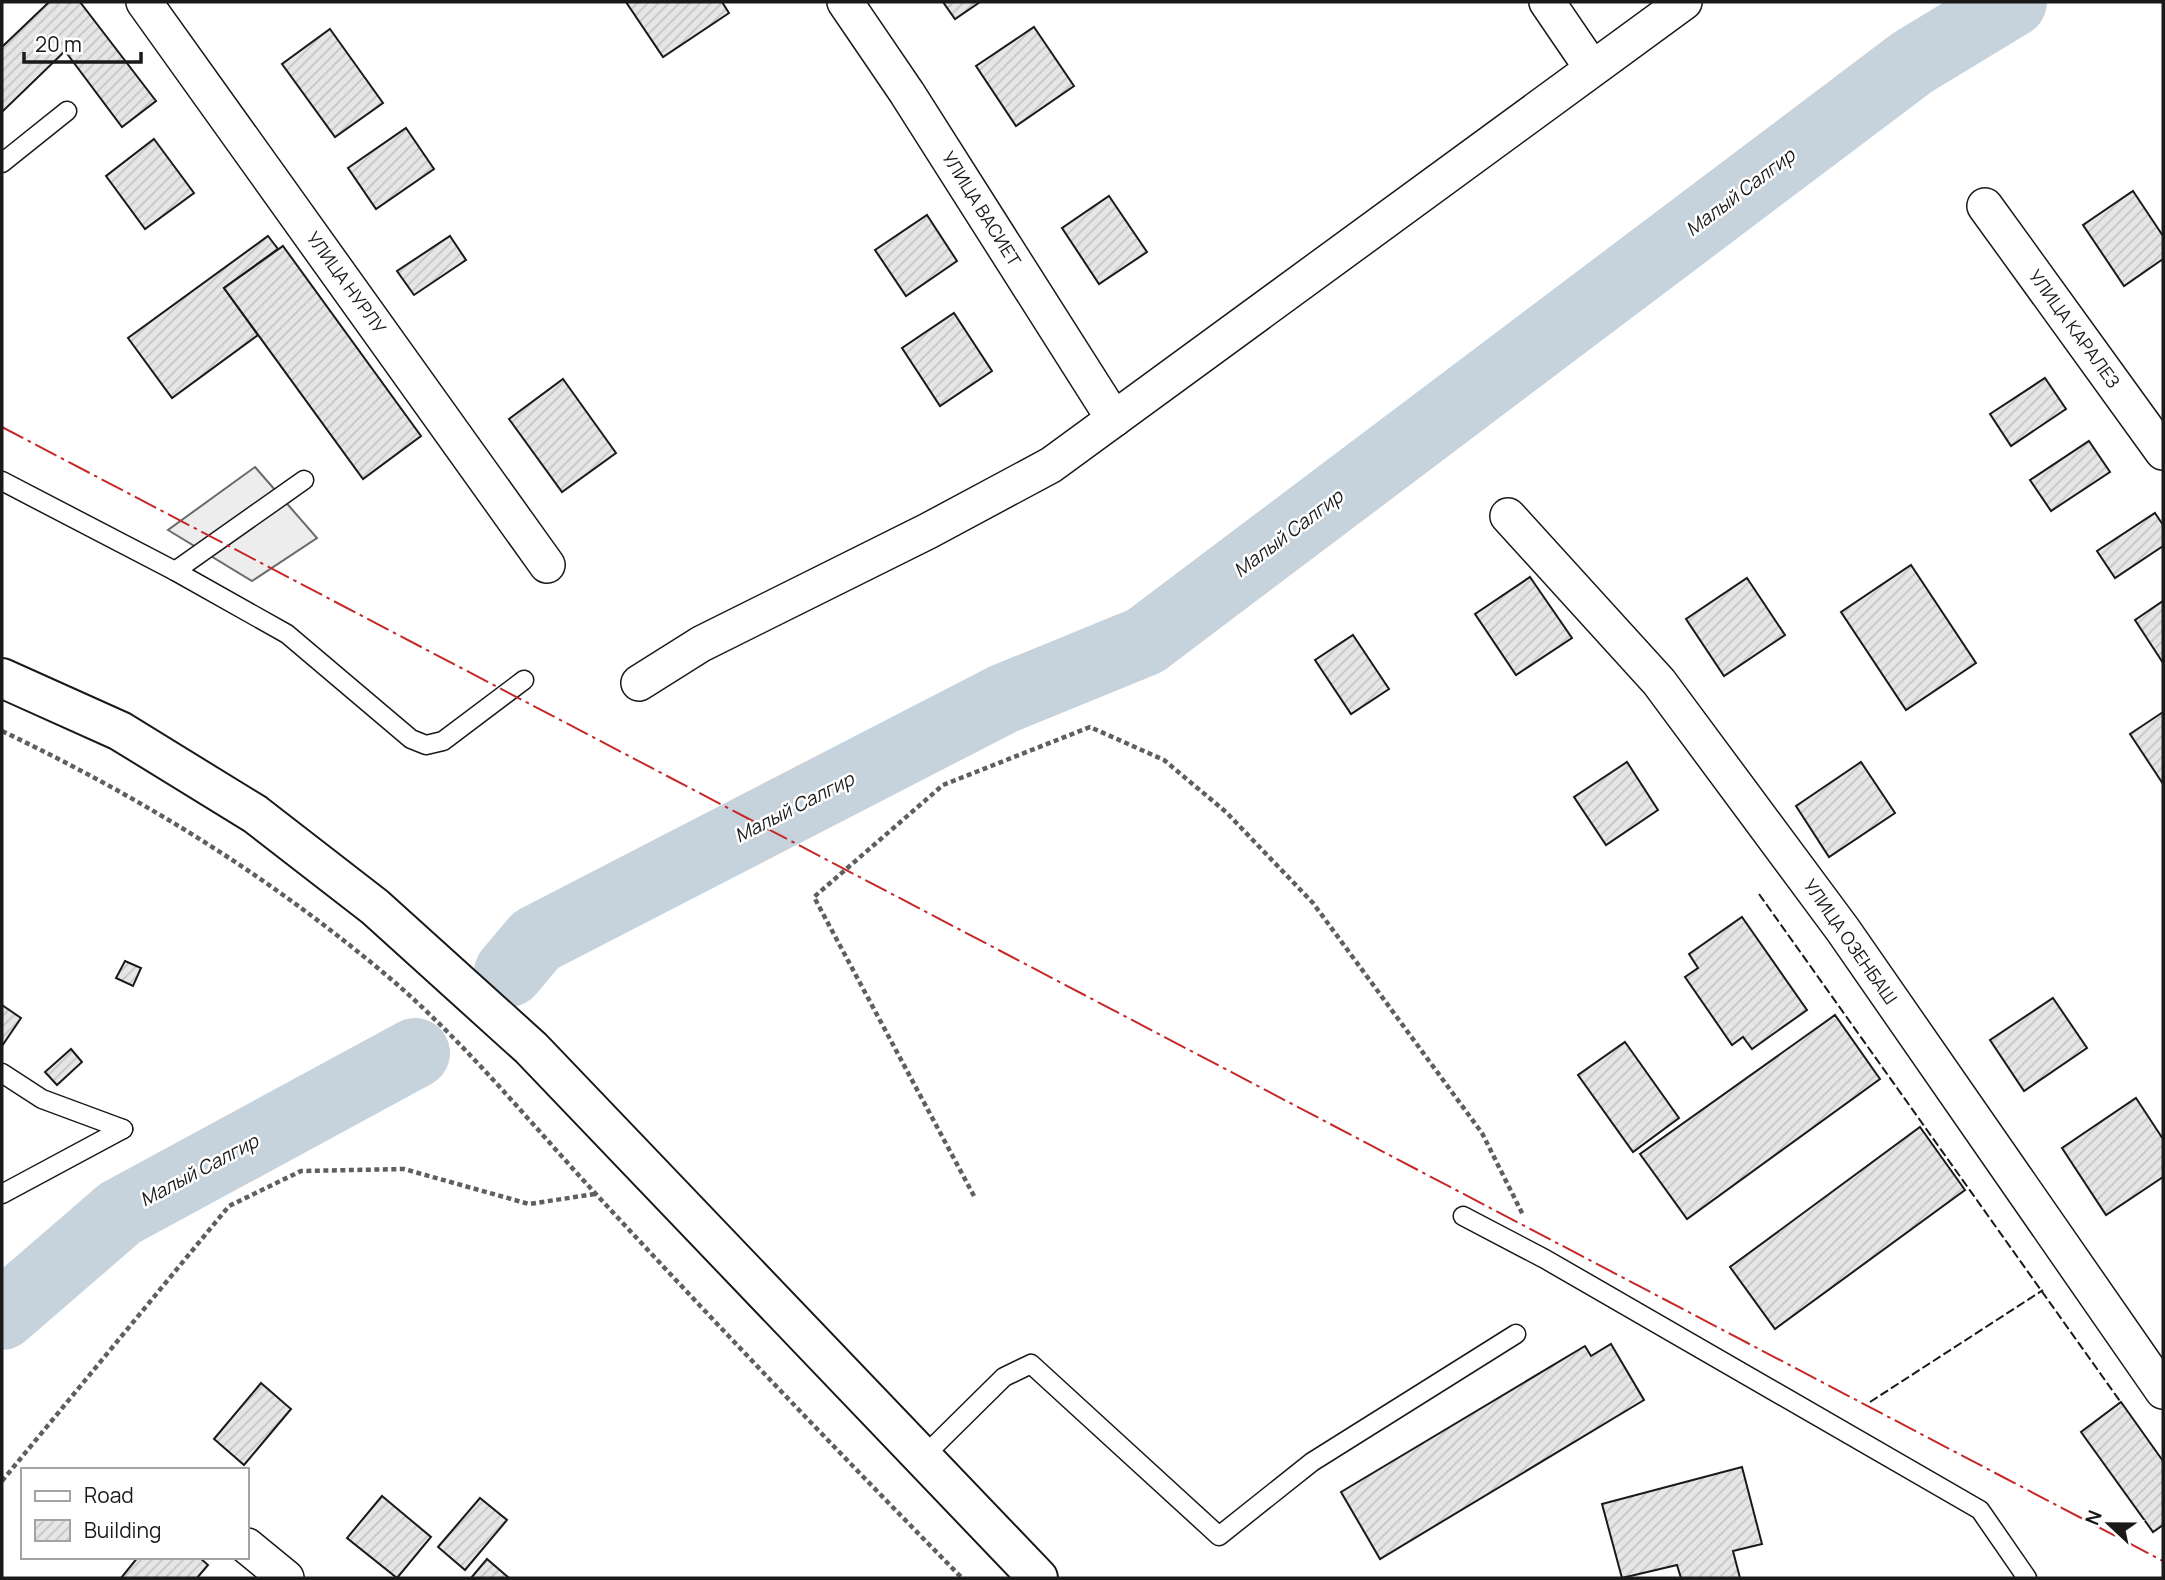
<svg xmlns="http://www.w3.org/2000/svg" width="2165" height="1580" font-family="Manrope,sans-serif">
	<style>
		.parking { fill: #ededed; stroke: #6a6a6a; stroke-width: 2 }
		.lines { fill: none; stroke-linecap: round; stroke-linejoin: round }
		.river { stroke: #c6d2dc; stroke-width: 70 }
		.building { fill: url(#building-hatch); stroke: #1a1a1a; stroke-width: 2 }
		.service-casing { stroke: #1a1a1a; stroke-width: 21 }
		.minor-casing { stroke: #1a1a1a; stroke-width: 38 }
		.primary-casing { stroke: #1a1a1a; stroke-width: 42 }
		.path { stroke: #5f5f5f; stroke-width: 4.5; stroke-dasharray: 5 3.5; stroke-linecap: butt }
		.service { stroke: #fff; stroke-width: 18 }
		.minor { stroke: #fff; stroke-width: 35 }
		.primary { stroke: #fff; stroke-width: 38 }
		.fence { stroke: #1a1a1a; stroke-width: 2; stroke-dasharray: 9 3.5; stroke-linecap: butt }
		.power { stroke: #c62828; stroke-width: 2; stroke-dasharray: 24 5 3.5 5; stroke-linecap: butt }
		.labels { text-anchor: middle; stroke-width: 5; stroke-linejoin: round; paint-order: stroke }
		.street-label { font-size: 18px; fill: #1a1a1a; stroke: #fff }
		.water-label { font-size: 19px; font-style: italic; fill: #1a1a1a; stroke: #fff }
	</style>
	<defs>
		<pattern id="building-hatch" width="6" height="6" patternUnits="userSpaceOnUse" patternTransform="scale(1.75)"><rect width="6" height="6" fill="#e6e6e6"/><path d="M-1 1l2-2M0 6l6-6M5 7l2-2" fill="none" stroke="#c5c5c5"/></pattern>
	</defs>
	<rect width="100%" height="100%" fill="#fff"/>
	<polygon class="parking" points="255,467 317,538 252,581 168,530"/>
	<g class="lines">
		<g class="river">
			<polyline points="509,972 536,940 1003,699 1145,641 1913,62 2012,2"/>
			<polyline points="2,1315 120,1213 415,1053"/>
		</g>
	</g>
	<g class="building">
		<polygon points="49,2 80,2 156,101 122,127 65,51 2,112 2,47"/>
		<polygon points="626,2 722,2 729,13 663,57"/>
		<polygon points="943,2 980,2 955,19"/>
		<polygon points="1034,27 1074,86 1016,126 976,66"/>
		<polygon points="330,29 383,103 335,137 282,64"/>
		<polygon points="406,128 434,169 376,209 348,168"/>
		<polygon points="154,139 194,193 145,229 106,176"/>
		<polygon points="2133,191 2163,236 2163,259 2124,286 2083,225"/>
		<polygon points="1109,196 1147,252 1099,284 1062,228"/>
		<polygon points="927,215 957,261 906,296 875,250"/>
		<polygon points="268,236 278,249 224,288 258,335 172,398 128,338"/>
		<polygon points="450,236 466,260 414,295 397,271"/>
		<polygon points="283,246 421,436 363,479 224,288"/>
		<polygon points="954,313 992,371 940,406 902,348"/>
		<polygon points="2045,378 2066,409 2011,446 1990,414"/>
		<polygon points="563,379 616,453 562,492 509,419"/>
		<polygon points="2089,441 2110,472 2051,511 2030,480"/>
		<polygon points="2155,513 2163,525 2163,546 2115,578 2097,551"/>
		<polygon points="1911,565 1976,663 1906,710 1841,612"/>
		<polygon points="1530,577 1572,638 1516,675 1475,614"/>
		<polygon points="1747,578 1785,635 1724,676 1686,619"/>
		<polygon points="2163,601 2163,663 2135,620"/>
		<polygon points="1353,635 1389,689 1351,714 1315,660"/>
		<polygon points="2163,712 2163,784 2130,734"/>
		<polygon points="1627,762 1658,810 1606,845 1574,797"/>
		<polygon points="1861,762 1895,813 1829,857 1796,806"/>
		<polygon points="1742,917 1807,1010 1752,1049 1743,1037 1732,1045 1685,977 1698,968 1689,954"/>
		<polygon points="125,961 141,968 133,986 116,978"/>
		<polygon points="2053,998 2087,1048 2024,1091 1990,1040"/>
		<polygon points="2,1005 21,1018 2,1046"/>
		<polygon points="1835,1015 1880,1079 1687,1219 1640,1154"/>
		<polygon points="1625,1042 1679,1118 1633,1152 1578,1075"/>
		<polygon points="71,1049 82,1062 57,1085 45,1072"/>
		<polygon points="2136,1098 2163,1139 2163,1177 2106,1215 2062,1148"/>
		<polygon points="1920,1127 1965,1190 1775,1329 1730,1267"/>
		<polygon points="1611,1344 1644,1400 1380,1559 1341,1492 1585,1346 1591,1356"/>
		<polygon points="261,1383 291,1409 244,1465 214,1439"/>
		<polygon points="2121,1402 2163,1461 2163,1525 2153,1532 2081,1432"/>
		<polygon points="1742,1467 1762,1544 1733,1551 1740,1578 1681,1578 1677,1565 1622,1578 1602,1504"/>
		<polygon points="382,1496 431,1537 397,1578 347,1538"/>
		<polygon points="480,1498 507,1520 465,1570 438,1547"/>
		<polygon points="138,1557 199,1557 208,1565 197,1578 121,1578"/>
		<polygon points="487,1559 509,1578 471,1578"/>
	</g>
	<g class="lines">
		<g class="service-casing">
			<g id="service">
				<polyline points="2,163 67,111"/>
				<polyline points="2,481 175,571 287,634 411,739 426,745 443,741 524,680"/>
				<polyline points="175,571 304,480"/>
				<polyline points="2,1073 42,1099 123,1129"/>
				<polyline points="2,1194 123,1129"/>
				<polyline points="1463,1216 1545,1259 1980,1510 2027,1578"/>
				<polyline points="921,1459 1004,1377 1031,1364 1219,1536 1312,1462 1516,1334"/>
			</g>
		</g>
		<g class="minor-casing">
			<g id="minor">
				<polyline points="144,2 547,565"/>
				<polyline points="845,2 907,93 1114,419"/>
				<polyline points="1547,2 1592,68"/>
				<polyline points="1985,206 2163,452"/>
				<polyline points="1508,516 1659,682 1843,930 2163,1391"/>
				<polyline points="639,683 701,644 928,531 1051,465 1684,2"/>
				<polyline points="247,1546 286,1578"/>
			</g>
		</g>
		<g class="primary-casing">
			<polyline id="primary" points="2,678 120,731 255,814 375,907 531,1048 1038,1578"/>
		</g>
		<g class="path">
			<path d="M2 731C140 797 261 871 379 969 459 1035 525 1117 595 1193 715 1323 838 1452 962 1578"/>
			<polyline points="974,1196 814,897 943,785 1090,727 1164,760 1226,812 1313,903 1482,1133 1523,1215"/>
			<polyline points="2,1481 229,1206 301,1171 404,1169 529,1204 595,1194"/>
		</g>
		<use href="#service" class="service"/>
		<use href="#minor" class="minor"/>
		<use href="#primary" class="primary"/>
		<g class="fence">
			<polyline points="1759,894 2122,1404"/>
			<polyline points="1870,1402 2043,1290"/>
		</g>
		<polyline class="power" points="2,427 2163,1561"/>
	</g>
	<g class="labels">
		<g class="street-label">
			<text transform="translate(981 209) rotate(58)" y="6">УЛИЦА ВАСИЕТ</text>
			<text transform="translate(346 283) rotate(54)" y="6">УЛИЦА НУРЛУ</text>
			<text transform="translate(2074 329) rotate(54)" y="6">УЛИЦА КАРАЛЕЗ</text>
			<text transform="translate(1850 942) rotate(55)" y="6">УЛИЦА ОЗЕНБАШ</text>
		</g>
		<g class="water-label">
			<text transform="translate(1740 192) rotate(-37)" y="7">Малый Салгир</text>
			<text transform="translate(1288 533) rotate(-37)" y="7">Малый Салгир</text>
			<text transform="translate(794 807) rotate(-27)" y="7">Малый Салгир</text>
			<text transform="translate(199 1170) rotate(-28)" y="7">Малый Салгир</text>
		</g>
	</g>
	<rect width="2165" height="1580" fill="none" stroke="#1a1a1a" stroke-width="7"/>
	<rect x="21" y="1468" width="228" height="91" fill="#ffffff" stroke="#a3a3a3" stroke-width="2"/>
	<rect x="35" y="1491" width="35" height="10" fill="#ffffff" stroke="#a3a3a3" stroke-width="2"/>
	<text x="84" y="1503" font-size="21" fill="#1a1a1a">Road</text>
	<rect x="35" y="1520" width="35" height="21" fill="url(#building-hatch)" stroke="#a3a3a3" stroke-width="2"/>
	<text x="84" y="1538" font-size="21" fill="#1a1a1a">Building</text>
	<g transform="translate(2109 1524) rotate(292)" stroke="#ffffff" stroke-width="5" paint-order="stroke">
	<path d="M0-5L12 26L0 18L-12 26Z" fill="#1a1a1a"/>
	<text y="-10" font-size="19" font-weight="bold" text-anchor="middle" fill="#1a1a1a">N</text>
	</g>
	<path d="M24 52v10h117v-10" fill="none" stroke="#1a1a1a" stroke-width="3.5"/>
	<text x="35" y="52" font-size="21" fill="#1a1a1a" stroke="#ffffff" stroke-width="5" paint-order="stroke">20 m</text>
</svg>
